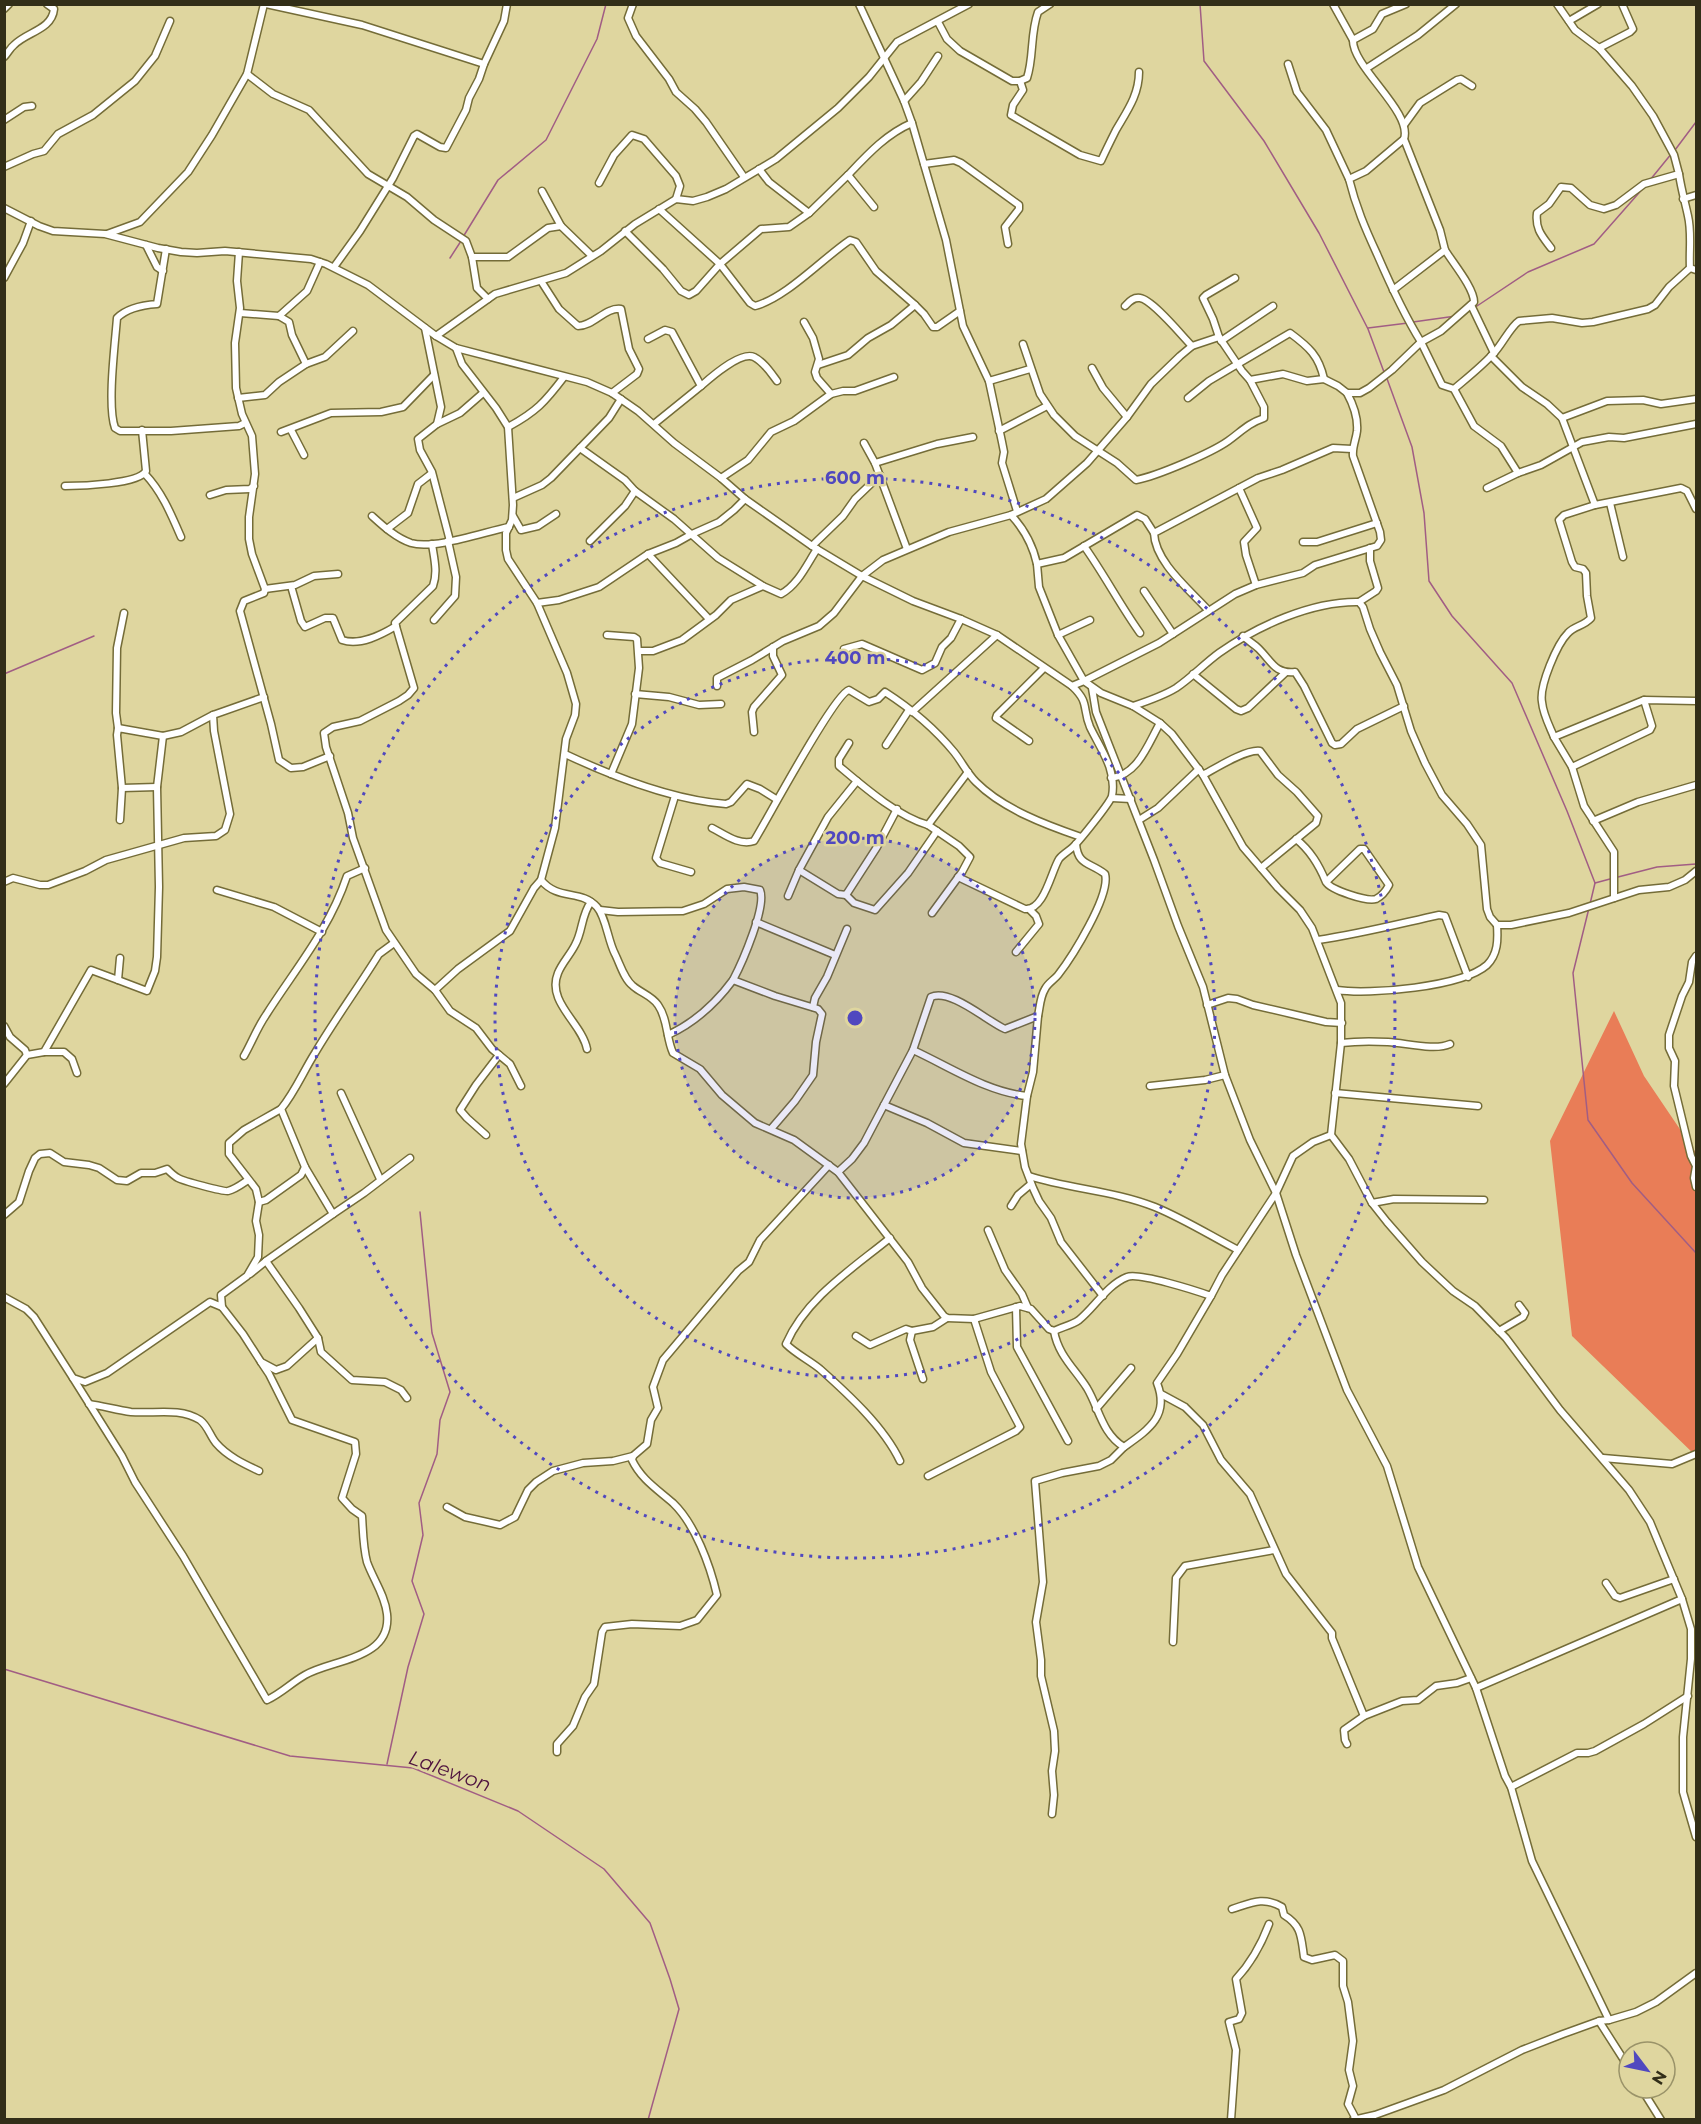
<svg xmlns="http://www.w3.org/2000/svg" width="1701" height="2124" font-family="Montserrat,sans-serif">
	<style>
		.forest { fill: #e97d57 }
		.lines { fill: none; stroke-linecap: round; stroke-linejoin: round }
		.stream { stroke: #a15d84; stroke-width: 1.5 }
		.minor-casing { stroke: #746c38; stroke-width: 9 }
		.minor { stroke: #fff; stroke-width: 6 }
		.ring { fill: none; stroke: #5048bf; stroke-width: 3; stroke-dasharray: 3 6 }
		.labels { text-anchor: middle; stroke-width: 5; stroke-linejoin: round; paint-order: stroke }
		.water-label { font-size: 20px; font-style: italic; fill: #4e123e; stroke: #dfd69f }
		.centre { fill: #5048bf; stroke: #dfd69f; stroke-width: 3 }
		.ring-label { font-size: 18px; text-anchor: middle; font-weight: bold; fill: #5048bf; stroke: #dfd69f; stroke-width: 5; stroke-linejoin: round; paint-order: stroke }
	</style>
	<rect width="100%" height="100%" fill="#dfd69f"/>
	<polygon class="forest" points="1614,1011 1644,1076 1696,1153 1696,1456 1572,1336 1550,1141"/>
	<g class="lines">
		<g class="stream">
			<polyline points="1200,4 1204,61 1264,141 1319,233 1368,329 1384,372"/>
			<polyline points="1675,150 1696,122"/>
			<polyline points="1650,180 1672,153"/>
			<polyline points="463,237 498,180 546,140 597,39 606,4"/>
			<polyline points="450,258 461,241"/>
			<polyline points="1474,308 1528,272 1594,244 1645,186"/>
			<polyline points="1413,322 1456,316"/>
			<polyline points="1368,328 1408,323"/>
			<polyline points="1386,376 1412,447 1424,513 1429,581 1452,616 1512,683 1567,811 1595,883 1590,904"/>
			<polyline points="4,674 94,636"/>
			<polyline points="1618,877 1657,867 1696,864"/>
			<polyline points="1595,883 1610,879"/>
			<polyline points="1589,908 1573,973 1588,1120 1632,1183 1696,1253"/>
			<polyline points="4,1669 290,1756 413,1768 518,1811 604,1869 650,1923 670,1979 679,2009 648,2120"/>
			<polyline points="387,1764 408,1667 424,1614 412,1581 423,1535 419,1503 437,1454 440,1420 450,1392 432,1333 420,1212"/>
		</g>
		<g class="minor-casing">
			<g id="minor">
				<polyline points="266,4 362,25 484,64 504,21 507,4"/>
				<polyline points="633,4 628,18 636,36 669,79 676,92 695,109 706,122 744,177"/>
				<polyline points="859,4 904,101 912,123 946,240 963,326 989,381 1002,442 1004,452 1002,463 1017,511"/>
				<polyline points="1333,4 1353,40"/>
				<path d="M1406 4 1382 14 1373 29 1353 40C1352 67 1413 112 1404 139L1366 171 1349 179C1356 207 1365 228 1377 254 1390 284 1403 313 1421 342L1441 331 1474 302C1474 288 1453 263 1445 250"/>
				<polyline points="4,9 9,4"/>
				<polyline points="1569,21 1598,4"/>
				<path d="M938 22 947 39 960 51 1012 81H1020L1027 78C1034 57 1030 34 1038 12L1050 4"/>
				<polyline points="1599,48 1630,32 1633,29 1622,4"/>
				<path d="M4 57C8 53 10 48 14 45 26 32 52 30 54 9L47 4"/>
				<polyline points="1288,64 1297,92 1326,130 1349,179"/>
				<polyline points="1367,68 1418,35 1456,4"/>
				<polyline points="247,74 273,94 309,110 368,174 407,197 434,220 466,241 472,257 477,288 488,299"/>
				<path d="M1020 81 1023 90 1013 105 1011 115 1080 155 1101 161C1106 150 1111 140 1116 130 1127 111 1139 95 1139 72"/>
				<polyline points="904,101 921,82 938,56"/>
				<polyline points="4,120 24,107 32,106"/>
				<polyline points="1404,125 1420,103 1457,80 1461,79 1472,86"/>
				<polyline points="924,164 954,160 961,163 1019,205 1019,209 1005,227 1008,244"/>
				<polyline points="4,167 33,154 44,151 58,134 93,115 135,81 155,56 170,21"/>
				<polyline points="759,169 769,182 809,213 848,175 874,207"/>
				<path d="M1679 174C1681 188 1685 202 1688 216 1692 233 1689 251 1690 268L1696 270"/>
				<path d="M848 175C867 155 886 134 912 123"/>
				<polyline points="599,183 614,155 632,135 644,139 676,176 680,186 676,199"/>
				<polyline points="542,191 561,226"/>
				<polyline points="1683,199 1696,195"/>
				<polyline points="4,208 39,226 53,231 105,234 158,248 181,252 197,253 225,251 311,259 326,264 368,285 436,336 456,348 587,382 612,393 638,411 674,443 721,478 745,499 812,546 862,576 913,601 961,619 997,635 1072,686 1084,681 1101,693 1133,706 1160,723 1172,734 1203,775 1243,847 1278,888 1300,910 1312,928 1341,1003 1341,1043 1331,1135 1349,1159 1372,1203 1387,1222 1422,1262 1453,1291 1475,1306 1506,1338 1560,1410 1629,1490 1650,1522 1682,1599 1691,1629 1691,1659 1683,1737 1683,1792 1696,1837"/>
				<path d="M659 209 720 264 750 303 755 306C786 298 823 258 850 240L856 242 876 271 915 305"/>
				<polyline points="625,231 663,269 681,291 689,295 696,291 720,264 761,229 789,227 809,213"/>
				<polyline points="107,234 140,222 188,172 212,135 247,74 264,4"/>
				<polyline points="146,245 157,267 163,271"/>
				<path d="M1551 248C1542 236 1535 229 1537 213L1549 204 1561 187 1571 188 1590 205 1604 209 1616 205 1644 184 1679 174 1674 155 1653 116 1632 86 1599 48 1575 30 1557 4"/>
				<path d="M166 249 157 304C143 305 127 308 117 318 115 344 107 406 115 428L120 431H171L239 426 245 423"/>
				<polyline points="239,252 237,281 240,308 235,343 236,388 242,414 252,436 255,474 249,517 249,539 252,554 265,589 264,593 244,601 240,611 271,724 279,760 291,768 303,767 330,756"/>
				<polyline points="472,257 508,257 548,228 561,226 592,256"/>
				<polyline points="334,267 360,231 393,178 414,136 417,134 440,147 446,148 466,110 469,98 479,79 484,64"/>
				<polyline points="4,278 23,243 31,221"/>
				<path d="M541 281 559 309 578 326C594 326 605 307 621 309L629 349 639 369 637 374 612 393"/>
				<polyline points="1393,290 1445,250 1440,230 1404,139"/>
				<polyline points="1471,305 1494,353"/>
				<path d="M1125 306C1129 302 1133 297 1140 298 1153 300 1182 336 1192 346"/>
				<polyline points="240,313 279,316 307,291 320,262"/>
				<polyline points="279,316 289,322 292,335 306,364"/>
				<polyline points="804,322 813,338 819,359 815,372 817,378 831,394"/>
				<polyline points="425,328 441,407 437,424 418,439 420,450 432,472 450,541"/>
				<polyline points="436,336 495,294 566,273 601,251 635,224 676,199 693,201 707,197 726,189 776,159 838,108 869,77 897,42 969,4"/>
				<polyline points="1219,337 1213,319 1203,298 1206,295 1235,278"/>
				<polyline points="648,339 665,330 672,332 701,386 654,424"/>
				<polyline points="1221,341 1273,306"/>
				<path d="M1023 344 1040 394 1054 415 1075 436 1117 463 1136 480C1157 476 1211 453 1228 441 1242 431 1247 424 1264 418V407L1250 380"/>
				<path d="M456 348 462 364 496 408 508 427 513 505 512 520 506 533V550L508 559 537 603 567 673 576 704 575 715 566 739 555 828 541 880C558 901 581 889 597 907 606 917 608 941 615 954 620 964 624 979 633 986 641 993 652 996 658 1005 668 1019 666 1038 673 1053L700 1069 722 1095 755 1123 794 1140 838 1172 908 1262 922 1288 944 1316 947 1318 974 1319 1020 1306 1031 1309 1049 1329 1054 1331C1062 1327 1072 1325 1079 1320 1095 1307 1107 1285 1127 1277 1138 1272 1197 1291 1211 1296L1222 1275 1276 1193 1293 1156 1313 1142 1331 1135"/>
				<polyline points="1491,356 1522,387 1547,404 1562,418"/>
				<polyline points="818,365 848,355 868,338 891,325 915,305 924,314 933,327 937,327 960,311"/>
				<polyline points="1092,368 1103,388 1127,417"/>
				<polyline points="989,381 1030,369"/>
				<path d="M701 386C711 377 741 351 754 357 764 362 771 373 777 381"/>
				<path d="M1454 389C1467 378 1481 367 1493 354 1502 345 1510 327 1519 321L1552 318 1582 323 1593 322 1648 309 1655 305 1669 287 1690 268"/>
				<polyline points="238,398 265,395 279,382 306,364 325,357 353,331"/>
				<path d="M1188 398 1209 381 1290 333C1309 347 1319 356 1324 379"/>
				<polyline points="437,424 460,413 483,393"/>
				<path d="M508 427C536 412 545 402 564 377"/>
				<polyline points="291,430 304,455"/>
				<polyline points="999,431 1047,406"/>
				<polyline points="281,432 331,413 381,412 403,407 434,375"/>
				<polyline points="864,443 875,463 907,549"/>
				<polyline points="580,448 625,480 635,491 625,506 590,541"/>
				<polyline points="875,463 937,444 973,437"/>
				<path d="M145 474C162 492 171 514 181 537"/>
				<polyline points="721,478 748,460 771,432 794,421 831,394 843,391 855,391 894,377"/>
				<path d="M65 486C81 486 139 484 146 471L142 430"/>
				<polyline points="1239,488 1257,528 1244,542 1246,555 1256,585"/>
				<polyline points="1487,488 1518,473"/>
				<polyline points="635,491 674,519 718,558 763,586"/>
				<polyline points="210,495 226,490 250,489 254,486"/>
				<polyline points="513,498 542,485 551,478 609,418 621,399"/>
				<polyline points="1610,503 1623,557"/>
				<polyline points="1595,505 1681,488 1687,491 1696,509"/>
				<path d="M1011 515C1024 529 1033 546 1037 564L1064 558 1137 515 1145 519 1154 533"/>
				<path d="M372 516C383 526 396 538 411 543 434 550 484 532 509 527"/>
				<polyline points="513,516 521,530 538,526 556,514"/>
				<polyline points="387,529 408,513 418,484 431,474"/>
				<polyline points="1303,542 1317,542 1377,523"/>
				<path d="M432 544C434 558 438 572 433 586L395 623 414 688 408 695 399 701 360 721 333 727 324 733 326 747 348 813 353 838 386 930 416 974 435 990"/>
				<polyline points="812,546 843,516 855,499 880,475"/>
				<path d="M1084 546C1104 574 1120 605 1140 633"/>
				<polyline points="648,554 709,619"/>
				<path d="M1037 564 1039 587 1058 635 1084 681 1159 643 1235 594 1256 585 1303 573 1315 565 1377 546 1381 540 1380 532 1353 456C1352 447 1356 440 1357 431 1358 419 1353 404 1347 393"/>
				<path d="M291 586 301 621 305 627 325 618H333L342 640C360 646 381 635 396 626"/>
				<polyline points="265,589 295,585 314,576 338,574"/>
				<polyline points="1144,591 1173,634"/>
				<polyline points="1359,602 1376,591 1378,588 1370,561 1370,548"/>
				<polyline points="537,603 559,600 599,587 648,554 676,543 692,534 719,522 734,510 745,499"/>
				<path d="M1208 610C1189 589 1155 562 1154 533L1258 478 1282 470 1333 448 1352 449"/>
				<polyline points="434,620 455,596 456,577 448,541"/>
				<polyline points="607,635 634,637 637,639 639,668 632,724 611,774"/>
				<polyline points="1058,635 1090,620"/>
				<path d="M1243 636C1248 641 1254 644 1259 649 1272 662 1275 674 1295 672L1304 686 1332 743 1335 745 1341 744 1357 729 1404 706"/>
				<polyline points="844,649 862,644 922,670 935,663 942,647 951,638 961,619"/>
				<path d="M639 651H653L682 640 716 615 731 600 763 586 781 594C798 585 807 564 817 549"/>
				<polyline points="1193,674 1236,709 1241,711 1248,708 1285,673"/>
				<polyline points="717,686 717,678 752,660 783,641 819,626 834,613 862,576 883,560 949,532 1011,515 1046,499 1087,463 1127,417 1151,384 1180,356 1192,346 1219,337 1242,371 1250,380 1283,374 1307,381 1324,379 1338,386 1347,393 1360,393 1369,388 1392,370 1421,342 1442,385 1454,389 1474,426 1501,446 1518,473 1541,465 1582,442 1609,437 1624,438 1696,424"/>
				<polyline points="1092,688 1096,712 1154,860 1178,926 1203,987 1225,1075 1250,1140 1276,1193 1296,1255 1347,1390 1387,1466 1418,1567 1476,1688 1505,1776 1511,1787 1532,1861 1609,2020"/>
				<polyline points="635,694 669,697 699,705 721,704"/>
				<path d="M1133 706C1148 701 1163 696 1176 688 1191 678 1204 664 1219 653 1257 626 1312 601 1359 602L1363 607 1370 629 1380 652 1397 685 1411 731 1425 763 1442 795 1467 824 1481 845 1487 909 1490 917 1497 925"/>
				<polyline points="912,712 997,635"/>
				<polyline points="118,728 116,713 117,648 124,613"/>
				<polyline points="754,732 752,712 754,707 782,675 773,656 773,647"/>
				<path d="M1554 737C1549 725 1543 714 1542 702 1539 686 1557 644 1568 633 1574 626 1584 626 1591 618L1587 596 1586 573 1583 569 1575 567 1572 562 1559 520 1564 515 1595 505 1562 418 1607 401 1643 400 1661 404 1696 399"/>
				<polyline points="1029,741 996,718 997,715 1044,668"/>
				<path d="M849 743 839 759V766C864 787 897 816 928 825L968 772"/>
				<polyline points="886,745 909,710"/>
				<path d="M565 754C614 777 672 800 726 804L731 802 747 784 760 789 776 799"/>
				<polyline points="1572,767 1650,730 1652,726 1644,700"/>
				<path d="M1203 775C1216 768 1246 749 1260 751L1278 775 1297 792 1318 816 1316 823 1261 868"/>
				<path d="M1111 778C1138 775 1148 744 1160 723"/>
				<polyline points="857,781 828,817 799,870 838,894 846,895 877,847 897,809"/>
				<polyline points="122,788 157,787"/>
				<polyline points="675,796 656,858 660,863 691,872"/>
				<polyline points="1112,798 1131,799"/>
				<polyline points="120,820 122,788 117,735 118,728 163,736 181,732 213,715"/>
				<polyline points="1139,820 1158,808 1199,769"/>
				<polyline points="1593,821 1638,802 1696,785"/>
				<polyline points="928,825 959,846 970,857 962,872 932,913"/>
				<path d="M712 828C724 834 739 846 754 841 767 820 834 694 849 690L869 702 878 699 885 692C910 708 935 729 954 752 962 762 967 773 976 782 1003 809 1046 825 1081 837"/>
				<path d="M1296 839C1311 851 1319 865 1326 882L1360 849H1364L1389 885C1386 891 1382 896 1376 899 1367 902 1331 890 1326 882"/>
				<path d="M958 877 1025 909C1044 911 1051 872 1059 859 1063 854 1069 851 1073 847 1080 840 1110 803 1112 796 1117 770 1100 748 1090 727 1082 708 1090 703 1072 686"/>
				<polyline points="4,882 13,878 40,885 48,885 85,871 106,860 184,838 216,836 225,830 230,814 214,731 213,715 264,697"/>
				<polyline points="217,890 274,907 322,932"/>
				<polyline points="846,895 854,903 875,910 908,873 937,831"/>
				<polyline points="788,896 799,870"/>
				<polyline points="1614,898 1614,852 1584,806 1572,767 1554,737 1644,700 1696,701"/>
				<path d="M600 910 618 912 683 911 704 904 727 889 744 887 760 890C767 906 742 963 733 980L775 996 818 1009 822 1014 816 1042 813 1075 795 1101 771 1129"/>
				<polyline points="756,922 835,955"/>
				<path d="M1318 940C1359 934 1398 924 1439 915L1445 916 1468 977"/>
				<polyline points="1016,952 1039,924 1036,916 1029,909"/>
				<polyline points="1696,956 1692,962 1689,982 1682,996 1669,1035 1669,1048 1675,1061 1674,1086 1691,1156 1696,1166 1694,1178 1696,1187"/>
				<polyline points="118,980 147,991 155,971 157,957 159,887 157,787 163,736"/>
				<path d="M1337 990C1369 995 1462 987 1487 965 1498 954 1498 940 1497 925H1511L1569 913 1639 890 1669 887 1685 880 1696 871"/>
				<polyline points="1207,1005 1228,998 1237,999 1253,1005 1292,1014 1326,1022 1342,1023"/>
				<polyline points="813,1007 815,998 827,977 847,929"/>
				<polyline points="4,1026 10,1037 25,1050 27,1055"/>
				<path d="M668 1035C694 1023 716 1003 733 980"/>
				<path d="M1341 1043C1357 1041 1372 1041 1388 1042 1406 1043 1435 1051 1450 1044"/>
				<path d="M587 1049C582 1023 546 1002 558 973 562 963 570 955 575 945 583 931 581 915 591 902"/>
				<path d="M913 1050C950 1067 987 1092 1027 1096L1021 1144 1025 1167 1033 1188 1039 1201 1051 1218 1061 1242 1103 1296"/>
				<polyline points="44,1052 64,1052 72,1059 77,1073"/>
				<path d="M244 1056C252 1042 257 1028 266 1015 296 968 329 930 347 876L365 868"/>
				<polyline points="4,1084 27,1055 44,1052 91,970 118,980 120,958"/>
				<polyline points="521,1086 510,1064 492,1049 476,1028 450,1011 435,990 458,969 510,931 534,888 541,880"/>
				<polyline points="1150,1086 1205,1080 1225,1075"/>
				<polyline points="341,1093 380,1179"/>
				<polyline points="1335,1093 1478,1106"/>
				<polyline points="1027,1096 1033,1072 1038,1016"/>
				<polyline points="884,1105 927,1123 964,1143 1022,1151"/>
				<polyline points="486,1135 467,1118 460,1110 476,1085 499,1055"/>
				<path d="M838 1172 852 1159 864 1143 913 1050 931 997C950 988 987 1021 1005 1029L1038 1016C1040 1007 1040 997 1045 989 1048 983 1054 980 1058 975 1072 957 1111 895 1105 874 1090 862 1078 866 1076 844"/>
				<path d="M1029 1176C1070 1189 1115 1191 1155 1207 1184 1219 1211 1236 1238 1250"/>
				<polyline points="259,1202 256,1189 229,1154 229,1143 244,1130 281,1109"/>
				<polyline points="1372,1203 1394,1199 1484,1200"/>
				<polyline points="1011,1206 1018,1195 1031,1184"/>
				<polyline points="333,1214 364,1193 410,1158"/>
				<path d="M4 1215 19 1202 29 1171 35 1158 40 1154 50 1153 64 1162 89 1165 99 1168 117 1180 127 1181 141 1173H155L167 1169C170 1172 174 1176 178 1178 183 1181 224 1192 228 1191 236 1189 242 1184 248 1180"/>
				<polyline points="988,1230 1005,1270 1022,1294 1028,1308"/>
				<path d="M890 1238C852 1269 806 1298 786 1344 796 1354 809 1360 820 1369 848 1394 884 1427 900 1461"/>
				<polyline points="250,1274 266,1261"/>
				<polyline points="4,1297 26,1309 34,1317 73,1378 85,1382 107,1373 210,1302 222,1307 221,1295 247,1276 258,1257 259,1235 256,1221 259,1202 266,1200 301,1175 305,1167"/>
				<path d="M222 1307 243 1334 261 1362 276 1370 287 1366 318 1338 299 1308 266 1261 333 1214 305 1167 281 1109C295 1092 303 1072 315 1053 335 1019 358 988 379 954L394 943"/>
				<polyline points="1016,1307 1017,1347 1068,1441"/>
				<polyline points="912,1331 910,1340 923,1379"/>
				<path d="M1054 1331C1058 1355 1075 1369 1087 1388 1099 1408 1102 1434 1124 1447 1148 1430 1170 1416 1157 1383L1177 1354 1211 1296"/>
				<polyline points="1499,1331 1523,1317 1525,1313 1519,1305"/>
				<polyline points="856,1336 870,1345 906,1329 912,1331 933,1327 947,1318"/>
				<polyline points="318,1338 321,1352 352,1380 385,1382 401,1390 407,1398"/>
				<path d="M73 1378 122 1456 135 1482 183 1556 267 1700C282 1693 291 1683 305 1675 332 1659 392 1660 387 1614 385 1595 373 1579 367 1562 363 1547 363 1530 362 1516L352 1509 342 1498 356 1454 355 1442 292 1420 269 1374 261 1362"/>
				<polyline points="1161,1394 1185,1407 1203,1425 1221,1460 1250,1494 1286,1574 1332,1633 1332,1638 1364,1716"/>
				<path d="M89 1404C103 1406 117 1410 131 1412 154 1414 179 1407 200 1420 208 1426 210 1436 216 1443 227 1456 244 1464 259 1471"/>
				<polyline points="1096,1409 1131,1368"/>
				<polyline points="1603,1458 1672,1464 1696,1454"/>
				<polyline points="928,1476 1016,1431 1020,1427 991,1372 974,1319"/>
				<polyline points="447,1507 465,1517 500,1525 515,1517 528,1490 536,1482 553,1471 583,1463 613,1461 633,1456 647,1444 651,1420 658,1408 653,1387 663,1360 738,1271 749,1262 760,1240 829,1165"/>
				<polyline points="1606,1583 1615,1596 1620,1598 1674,1579"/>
				<polyline points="1173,1642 1176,1578 1185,1566 1274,1550"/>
				<polyline points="1476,1688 1682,1599"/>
				<polyline points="1347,1744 1345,1740 1344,1730 1364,1716 1402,1701 1418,1700 1436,1686 1457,1683 1471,1678"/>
				<path d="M557 1752V1744L573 1726 585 1697 594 1684 602 1632 605 1627 632 1624 680 1626 697 1620 717 1595C710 1565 695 1524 673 1503 657 1489 641 1479 632 1460L633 1456"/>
				<polyline points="1511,1787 1577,1753 1588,1753 1595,1751 1644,1724 1688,1696"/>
				<polyline points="1052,1814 1054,1795 1052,1771 1055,1751 1054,1731 1041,1676 1041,1660 1036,1622 1043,1582 1035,1481 1062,1473 1099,1466 1111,1460 1124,1447"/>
				<path d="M1232 1909C1251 1903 1263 1896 1282 1907L1284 1915C1302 1926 1301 1937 1304 1957L1312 1960 1335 1955 1343 1961V1986L1348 2002 1353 2041 1349 2070 1353 2086 1348 2104 1356 2119"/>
				<polyline points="1599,2021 1629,2068"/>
				<polyline points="1641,2088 1661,2120"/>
				<path d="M1231 2120 1236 2050 1229 2022 1239 2019 1242 2013 1236 1979C1252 1962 1261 1945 1269 1924"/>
				<polyline points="1353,2120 1375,2115 1444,2090 1522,2050 1563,2034 1599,2021 1609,2020 1636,2012 1656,2002 1696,1973"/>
			</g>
		</g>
		<use href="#minor" class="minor"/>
	</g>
	<circle cx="855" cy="1018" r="180" fill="#5048bf" fill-opacity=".12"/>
	<g class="ring">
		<circle cx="855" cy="1018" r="180"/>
		<circle cx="855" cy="1018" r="360"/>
		<circle cx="855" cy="1018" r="540"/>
	</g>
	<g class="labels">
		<g class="water-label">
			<text transform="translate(450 1771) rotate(20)" y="7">Lalewon</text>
		</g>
	</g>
	<circle cx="855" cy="1018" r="9" class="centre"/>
	<g class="ring-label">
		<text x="855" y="484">600 m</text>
		<text x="855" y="664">400 m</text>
		<text x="855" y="844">200 m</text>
	</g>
	<rect width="1701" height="2124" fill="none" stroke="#322e18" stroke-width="12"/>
	<g transform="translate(1647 2070) rotate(122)"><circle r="28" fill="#dfd69f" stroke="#9a9369" stroke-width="1.5"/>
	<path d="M0-4.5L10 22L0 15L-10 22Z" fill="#5048bf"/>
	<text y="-9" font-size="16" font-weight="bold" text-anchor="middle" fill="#322e18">N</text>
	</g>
</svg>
